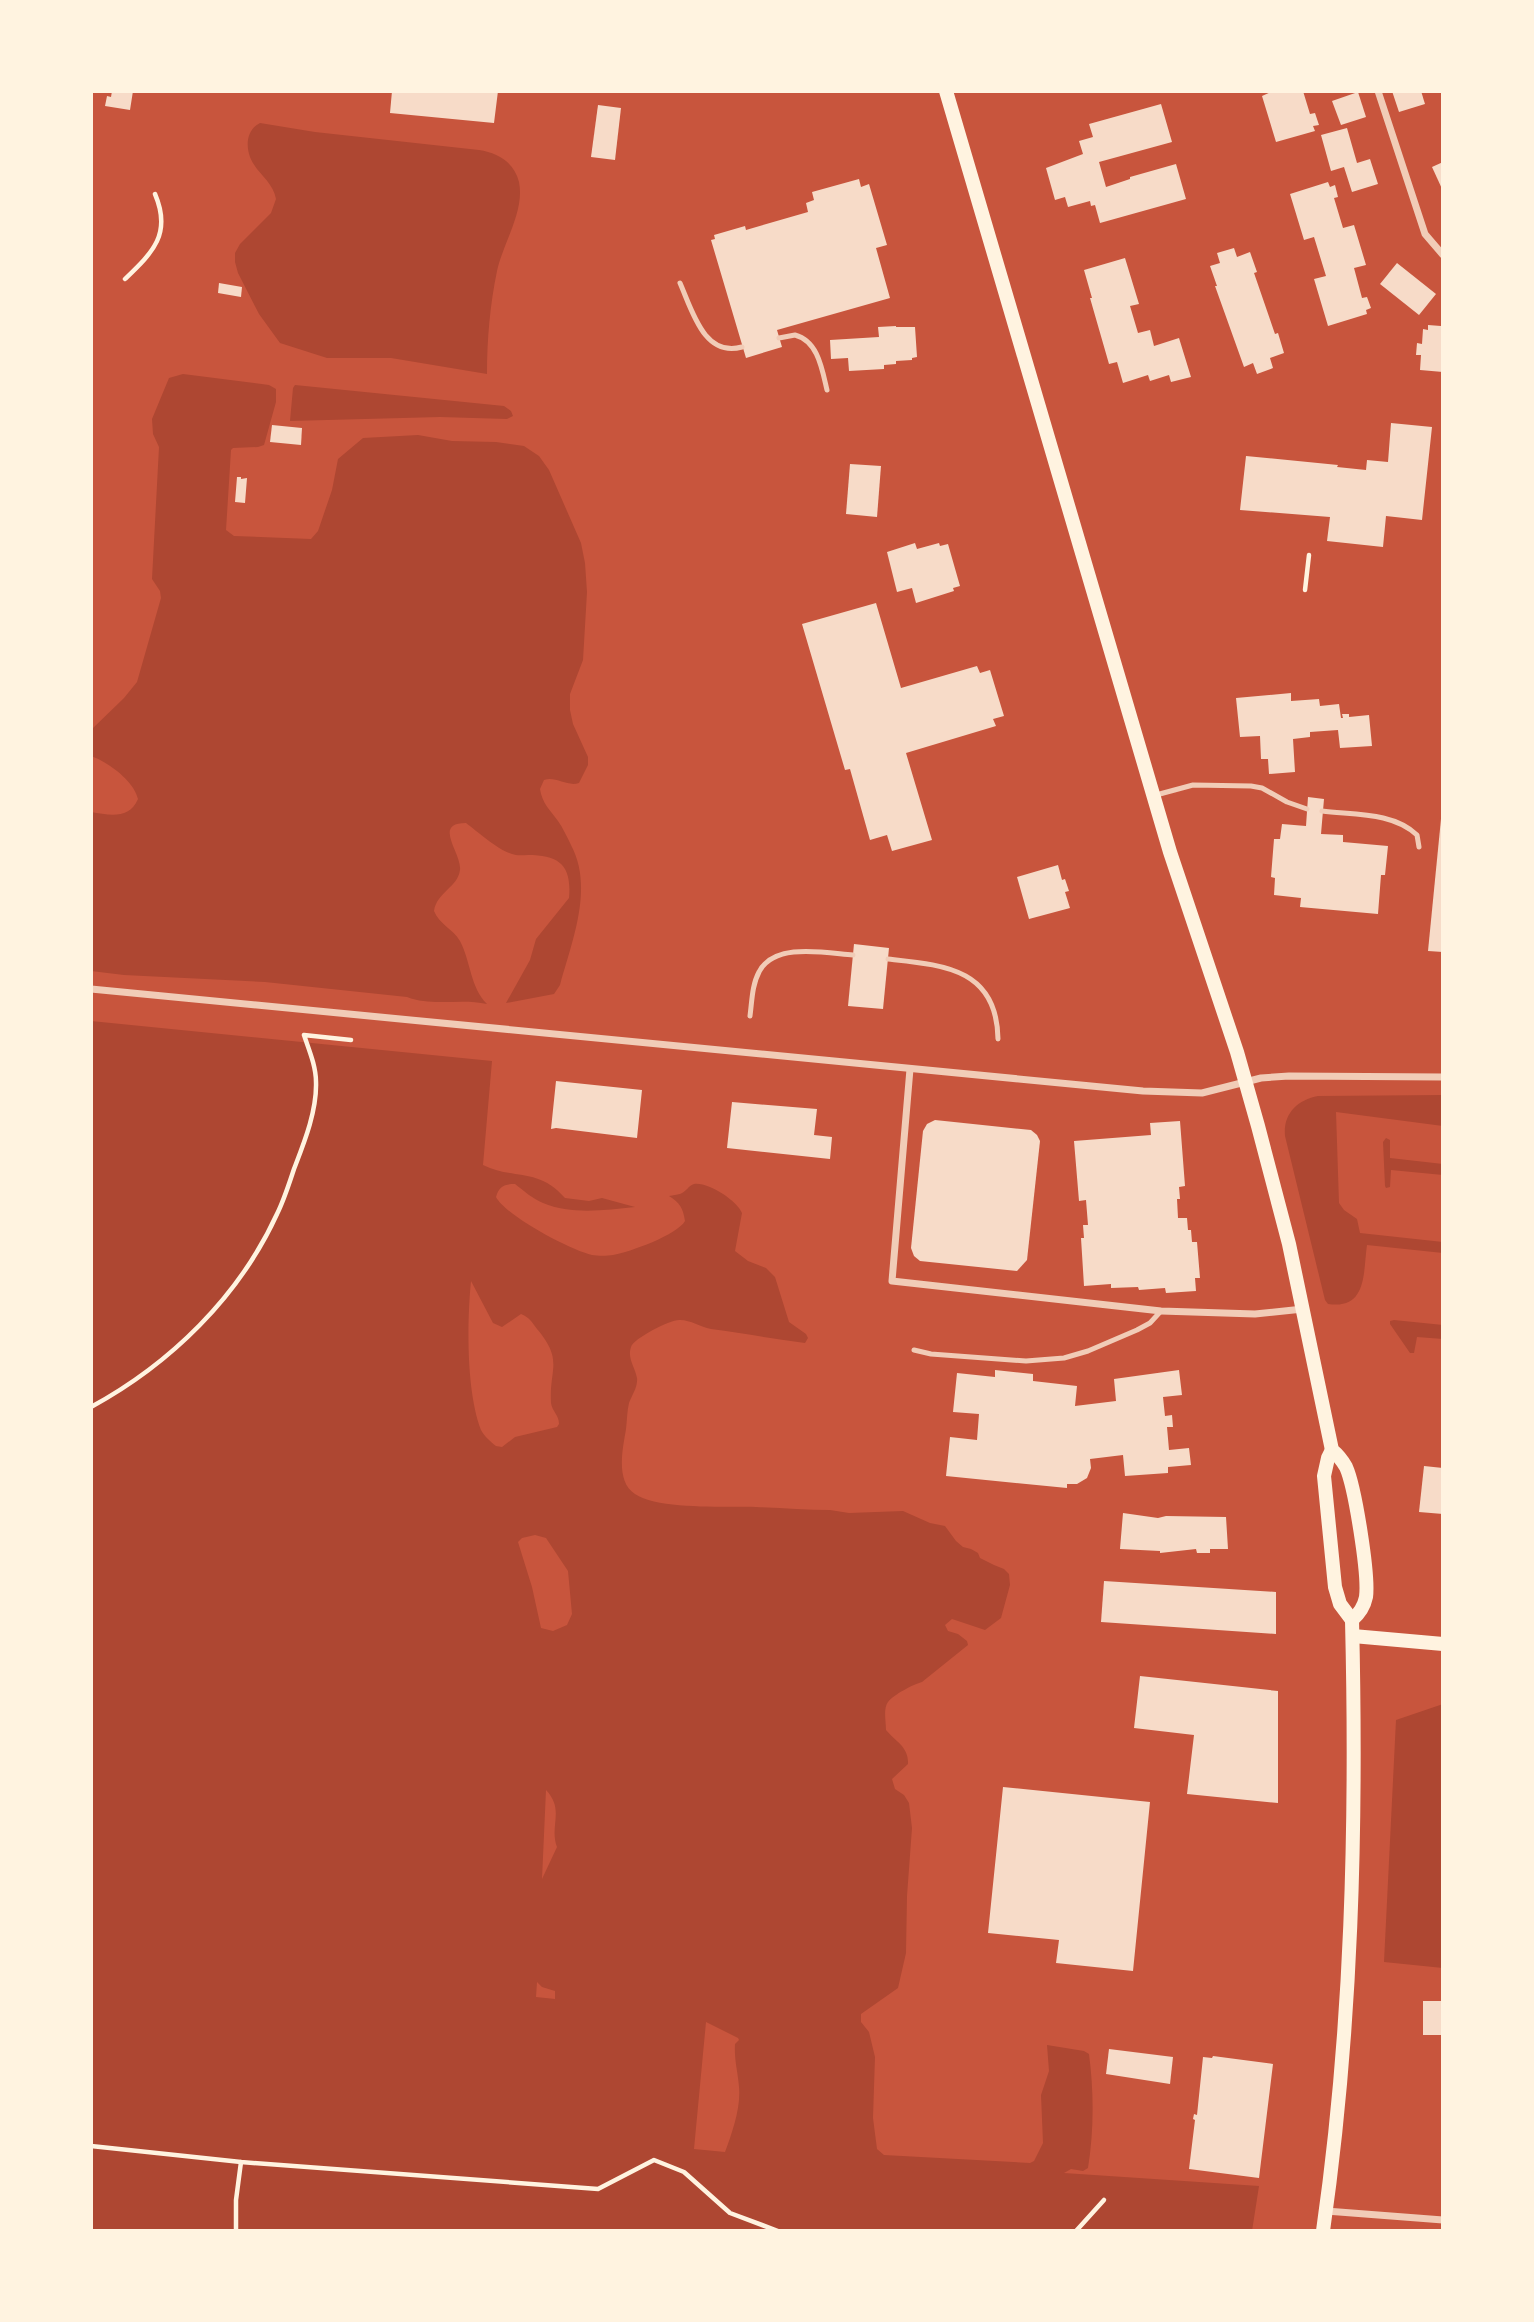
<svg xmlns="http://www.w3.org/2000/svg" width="1534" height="2322" font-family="'Space Grotesk',sans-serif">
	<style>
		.green { fill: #ae4732; fill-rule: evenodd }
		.building { fill: #f7dbc8 }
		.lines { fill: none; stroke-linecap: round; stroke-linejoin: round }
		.path { stroke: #fff3e0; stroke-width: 4.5 }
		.service { stroke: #f1ccb7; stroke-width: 5 }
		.minor { stroke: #f1ccb7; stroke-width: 7 }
		.secondary { stroke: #fff3e0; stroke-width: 14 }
	</style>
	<rect width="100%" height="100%" fill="#c8553d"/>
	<g class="green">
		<path d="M260 123 315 132 479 150C498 153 514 162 519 182 525 211 503 243 497 271 490 305 487 339 487 374L391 358H327L280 343 259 314 238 273 235 262V253L240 244 271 213 276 199C273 181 256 173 250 157 245 143 248 129 260 123Z"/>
		<path d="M183 374 269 385 276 389V402L264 445 258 447 233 448 231 450 226 530 234 536 311 539 318 531 332 490 338 459 363 438 418 435 452 441 496 442 524 446 539 456 549 470 581 543 585 563 587 592 583 660 570 694V710L573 724 588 757V765L579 783C567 787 556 776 544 780L540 789C542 803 550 810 558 821 563 828 567 837 571 845 594 888 572 941 560 985L554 994 506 1003 530 960 536 939 569 898C572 865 559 855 528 855 523 855 517 856 512 854 498 850 478 832 466 823 432 823 462 853 460 870 458 887 437 892 434 911 439 924 453 929 460 941 471 962 470 987 487 1004 461 998 432 1007 407 997L265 982 124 975 91 971V812C109 815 129 820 138 799 134 781 108 762 91 756V730L124 698 137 682 161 598 160 591 152 579 159 447 153 434 152 419 169 378Z"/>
		<polygon points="295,385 504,406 511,411 513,416 507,419 440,417 290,421 293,388"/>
		<path d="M91 1021 492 1061 483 1165C513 1180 538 1167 565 1198L589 1201 602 1198 635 1207C605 1210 572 1215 543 1203 533 1199 524 1191 515 1184 505 1184 499 1186 496 1197 506 1216 570 1250 592 1255 598 1256 607 1256 613 1255 630 1252 677 1235 685 1221 683 1208 680 1203 669 1196 673 1195 677 1195 680 1194 686 1192 689 1185 694 1184 709 1182 737 1201 742 1213L735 1251 748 1261 766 1268 775 1277 789 1322 806 1334 808 1338 805 1343C774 1339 742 1333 711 1329 700 1327 691 1320 680 1320 671 1319 634 1338 631 1347 627 1358 635 1367 637 1378 638 1387 632 1395 629 1403 627 1411 627 1421 626 1429 623 1448 615 1481 635 1494 659 1510 726 1506 756 1507 781 1508 806 1510 830 1510L849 1513 903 1511 930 1523 945 1526 956 1541 963 1547 971 1549 978 1553 980 1558 994 1565 1004 1569 1009 1574 1010 1585 1001 1618 985 1630 952 1619 945 1625 948 1631 958 1634 967 1641 968 1645 922 1682C914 1684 893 1695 888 1702 883 1709 886 1721 886 1730 896 1742 909 1747 908 1764L892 1779 895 1789 904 1795 909 1803 912 1828 907 1896 906 1953 898 1988 861 2014V2022L869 2032 875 2057 873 2118 877 2149 884 2155 1030 2163 1034 2161 1043 2143 1041 2095 1049 2071 1047 2045 1084 2051 1089 2054C1094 2092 1094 2131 1088 2168L1083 2171 1071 2169 1064 2173 1259 2186 1252 2231H91ZM471 1281 493 1323 502 1327 521 1314C529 1317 532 1322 537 1329 564 1361 549 1368 551 1403 552 1411 559 1415 559 1424L557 1427 515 1437 502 1447 496 1446C491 1442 484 1436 481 1430 466 1391 467 1322 471 1281ZM535 1535 546 1538 568 1571 572 1614 567 1625 553 1631 541 1628 532 1587 518 1542 522 1538ZM546 1790C565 1810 549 1826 557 1847L542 1879ZM537 1982 542 1987 555 1991V1999L536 1997ZM706 2022 738 2038 739 2040 735 2044C734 2060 738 2072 739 2087 741 2108 732 2133 725 2152L694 2149Z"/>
		<path d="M1443 1095V1126L1336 1112 1339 1203 1344 1210 1357 1219 1360 1233 1443 1242V1253L1367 1245C1363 1271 1368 1310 1328 1304L1325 1300 1285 1136C1283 1114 1297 1100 1318 1096Z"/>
		<polygon points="1386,1138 1390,1140 1390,1158 1443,1164 1443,1175 1391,1170 1390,1187 1386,1188 1385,1186 1383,1142"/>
		<polygon points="1394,1320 1443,1325 1443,1339 1417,1337 1414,1353 1410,1353 1390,1324 1390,1321"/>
		<polygon points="1443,1704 1443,1968 1384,1962 1396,1720"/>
	</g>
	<g class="building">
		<polygon points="112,91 133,91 130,110 105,106 107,96 111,97"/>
		<polygon points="392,91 498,91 494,123 390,113"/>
		<polygon points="1273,91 1303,91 1310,114 1315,113 1319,125 1313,126 1315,131 1276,142 1262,96"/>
		<polygon points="1392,91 1421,91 1425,104 1399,112"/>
		<polygon points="1358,92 1366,117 1341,125 1332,101"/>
		<polygon points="1161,104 1172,142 1099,162 1106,187 1130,179 1130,177 1176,164 1186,199 1100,223 1095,205 1091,206 1090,201 1068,207 1065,197 1055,200 1046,168 1083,154 1079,141 1093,137 1089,124"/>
		<polygon points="598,105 621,108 615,160 591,157"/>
		<polygon points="1347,128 1357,163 1370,159 1378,184 1352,192 1344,167 1331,171 1321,135"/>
		<polygon points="1443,162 1443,191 1432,167"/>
		<polygon points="859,179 861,187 869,184 887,245 876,248 890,298 777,330 782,347 746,358 711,240 715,239 714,235 745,226 746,230 808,212 806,203 814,200 812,192"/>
		<polygon points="1328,182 1330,187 1335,185 1338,197 1334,198 1343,228 1354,225 1366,265 1354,268 1362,298 1367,297 1371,308 1366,310 1367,314 1328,326 1314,279 1326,276 1314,237 1304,240 1290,194"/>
		<polygon points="1234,248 1237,257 1250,252 1257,272 1254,273 1275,334 1278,333 1284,353 1270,358 1273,368 1257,374 1253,363 1244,367 1215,286 1217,286 1210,266 1220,263 1217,253"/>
		<polygon points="1125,258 1139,304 1130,306 1138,333 1150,330 1154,346 1179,338 1191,377 1171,382 1169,375 1150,381 1148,375 1123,383 1117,362 1109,364 1090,298 1092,298 1084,270"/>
		<polygon points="1397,263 1436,294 1419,315 1380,284"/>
		<polygon points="219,283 242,287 241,297 218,293"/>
		<polygon points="1428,325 1441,326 1443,372 1420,370 1421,355 1416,355 1417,343 1422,344 1423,329 1428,330"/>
		<polygon points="896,326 896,327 915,327 917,357 912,358 912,360 896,361 896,364 884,365 884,369 849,371 848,358 831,359 830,340 879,337 878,327"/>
		<polygon points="1391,423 1432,427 1422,520 1386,516 1383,547 1327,541 1330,517 1240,510 1246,456 1338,465 1337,467 1366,470 1367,460 1388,462"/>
		<polygon points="272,425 302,428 301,445 270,442"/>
		<polygon points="850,464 881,466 877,517 846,514"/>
		<polygon points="237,477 241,477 241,479 247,478 245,503 235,502"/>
		<polygon points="915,543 917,549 939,543 940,546 948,544 960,586 953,588 954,591 916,603 912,588 897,592 887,552"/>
		<polygon points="876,603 901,688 977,666 980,673 990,670 1004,716 993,719 996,726 906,753 932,840 892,851 887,835 870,840 850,769 845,770 802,624"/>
		<polygon points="1291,693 1291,701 1319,699 1320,706 1339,704 1341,718 1343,718 1342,714 1349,714 1349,717 1369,715 1372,746 1340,748 1338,730 1310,732 1310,737 1293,739 1295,772 1269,774 1268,759 1261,759 1260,736 1240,737 1236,698"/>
		<polygon points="1308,797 1324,799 1321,834 1343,835 1343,842 1388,846 1385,875 1381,875 1378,914 1300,907 1301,898 1274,895 1275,878 1271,877 1274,839 1280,839 1282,824 1306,826"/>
		<polygon points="1441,819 1443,819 1443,952 1428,951"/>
		<polygon points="1058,865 1062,880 1065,879 1069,891 1065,892 1070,908 1029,919 1017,877"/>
		<polygon points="854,944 889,948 883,1009 848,1006"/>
		<polygon points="556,1081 642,1090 637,1138 556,1128 551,1129"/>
		<polygon points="732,1102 817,1109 814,1135 832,1137 830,1159 727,1148"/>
		<polygon points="935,1120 1031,1130 1037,1135 1040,1141 1027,1260 1017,1271 920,1261 914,1256 911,1248 923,1131 927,1124"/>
		<polygon points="1180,1121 1185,1186 1179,1187 1180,1199 1177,1199 1178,1218 1187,1218 1188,1230 1191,1230 1192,1242 1197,1242 1200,1278 1195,1278 1196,1291 1166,1293 1165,1288 1139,1290 1138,1287 1111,1288 1111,1284 1084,1286 1081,1238 1084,1238 1083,1225 1088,1225 1086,1200 1079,1201 1074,1141 1151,1135 1150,1123"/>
		<polygon points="995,1370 1033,1374 1033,1381 1077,1386 1075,1406 1116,1401 1114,1379 1179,1370 1182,1395 1163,1397 1165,1416 1172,1415 1173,1427 1167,1427 1169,1450 1189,1448 1191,1465 1168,1467 1168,1473 1125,1476 1123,1455 1090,1459 1091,1468 1087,1478 1077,1484 1067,1484 1067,1488 946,1476 950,1437 977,1440 979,1414 953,1412 957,1373 995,1377"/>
		<polygon points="1424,1466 1443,1468 1443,1514 1419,1512"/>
		<polygon points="1123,1513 1158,1518 1166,1516 1226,1517 1228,1549 1210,1549 1210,1553 1197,1553 1196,1549 1160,1553 1160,1551 1120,1549"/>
		<polygon points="1104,1581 1276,1592 1276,1634 1101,1622"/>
		<polygon points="1140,1676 1278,1691 1278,1803 1187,1794 1194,1735 1134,1728"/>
		<polygon points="1003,1787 1150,1802 1133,1971 1056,1963 1059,1940 988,1933"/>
		<rect x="1423" y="2001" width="20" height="34"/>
		<polygon points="1109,2049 1173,2057 1170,2084 1106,2074"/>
		<polygon points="1213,2056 1273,2064 1259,2178 1189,2169 1195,2120 1193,2119 1194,2114 1197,2115 1203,2057 1212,2058"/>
	</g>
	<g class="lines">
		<g class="path">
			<path d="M125 279C153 252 172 234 155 194"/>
			<polyline points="1305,590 1309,555"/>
			<path d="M91 1407C170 1364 239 1297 277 1214 284 1200 289 1184 294 1169 304 1143 317 1111 316 1082 316 1066 309 1050 304 1035L351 1040"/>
			<polyline points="91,2146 241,2162 598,2189 654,2160 684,2172 730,2213 778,2231"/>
			<polyline points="236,2231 236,2200 241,2162"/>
			<polyline points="1076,2231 1104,2200"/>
		</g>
		<g class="service">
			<path d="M680 283C692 310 704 358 742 347"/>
			<path d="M779 338 795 335C818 341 822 369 827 390"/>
			<polyline points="1156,795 1193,785 1251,786 1262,788 1287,802 1307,809"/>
			<path d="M1322 811C1354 815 1393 812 1417 835L1419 847"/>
			<path d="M888 959C943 965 997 968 998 1039"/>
			<path d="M750 1016C752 1001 752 985 759 972 774 942 826 953 853 955"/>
			<polyline points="914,1350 931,1354 1026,1361 1064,1358 1088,1351 1137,1330 1150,1323 1161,1311"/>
		</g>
		<g class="minor">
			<polyline points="1378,91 1425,234 1443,255"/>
			<polyline points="91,989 1143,1091 1202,1093 1261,1078 1289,1076 1443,1077"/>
			<polyline points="910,1069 892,1281 1161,1311 1255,1314 1303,1309"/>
			<polyline points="1326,2211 1443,2220"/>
		</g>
		<g class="secondary">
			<path d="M946 91 1170 852 1237 1052 1258 1126 1289 1244 1332 1450C1338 1455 1342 1460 1346 1467 1355 1487 1369 1575 1366 1597 1364 1607 1359 1614 1352 1620"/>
			<polyline points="1353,1636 1443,1644"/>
			<path d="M1323 2231C1352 2029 1357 1824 1352 1620L1340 1604 1335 1587 1324 1476 1328 1458 1332 1450"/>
		</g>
	</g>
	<rect width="1534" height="2322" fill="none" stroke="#fff3e0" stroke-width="186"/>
</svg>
